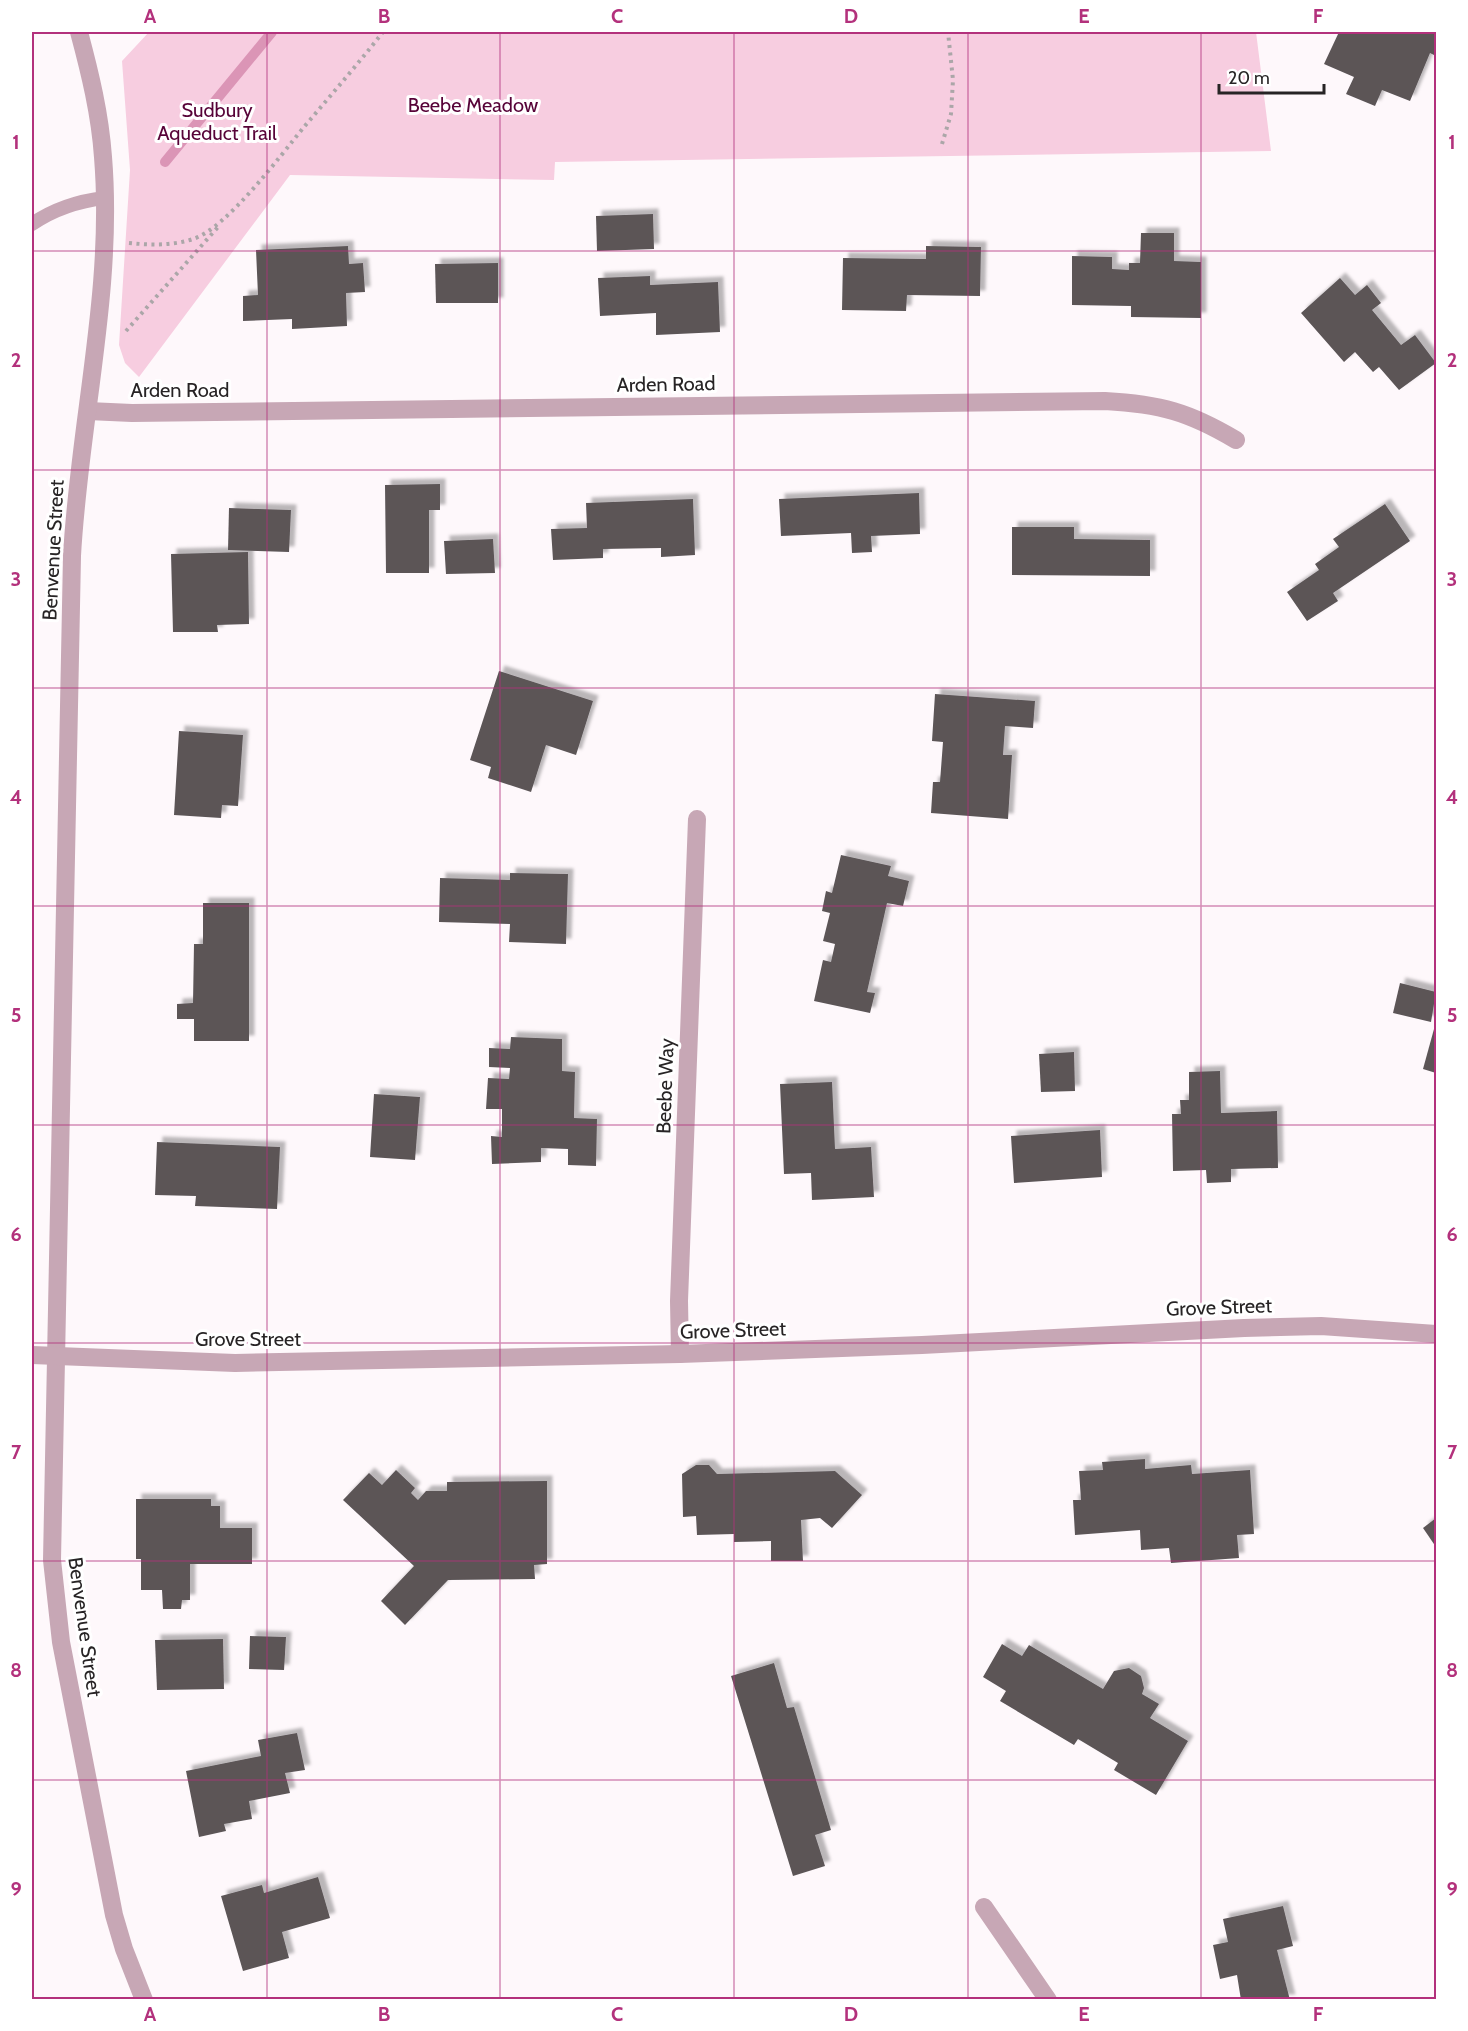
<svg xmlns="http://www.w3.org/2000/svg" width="1468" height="2031" font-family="Cabin,sans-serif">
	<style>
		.green { fill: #f7cde0 }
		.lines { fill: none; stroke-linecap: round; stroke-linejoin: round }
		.stream { stroke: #db95b6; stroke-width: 10 }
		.building { fill: #5b5557; filter: url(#shadow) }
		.path { stroke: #aba6a8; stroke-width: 4; stroke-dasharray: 3 4.5; stroke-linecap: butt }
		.service { stroke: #c7a7b5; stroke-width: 14 }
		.minor { stroke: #c7a7b5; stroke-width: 18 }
		.tertiary { stroke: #c7a7b5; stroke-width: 18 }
		.grid { fill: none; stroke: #b3317c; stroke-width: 1.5; stroke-opacity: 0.55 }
		.labels { text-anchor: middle; stroke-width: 6; stroke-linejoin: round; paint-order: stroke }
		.park-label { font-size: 20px; fill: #570338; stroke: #fff }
		.street-label { font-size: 20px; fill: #272425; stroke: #fff }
		.neatline { fill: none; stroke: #b3317c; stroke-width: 2 }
		.grid-label { font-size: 20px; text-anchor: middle; font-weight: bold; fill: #b3317c }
	</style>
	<defs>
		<filter id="shadow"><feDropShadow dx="5.5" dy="-5.5" stdDeviation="1.5" flood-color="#0004"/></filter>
	</defs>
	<rect width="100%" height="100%" fill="#fef8fb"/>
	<polygon class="green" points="149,32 1256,32 1271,151 555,162 554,180 290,175 139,377 125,363 119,345 130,170 122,61"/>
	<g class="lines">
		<polyline class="stream" points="165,162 272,32"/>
	</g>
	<g class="building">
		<polygon points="1339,32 1436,32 1436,56 1430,53 1410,101 1382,90 1375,106 1346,94 1354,77 1324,64"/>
		<polygon points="653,214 654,249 597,251 596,216"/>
		<polygon points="1141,233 1174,233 1174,261 1201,262 1201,318 1131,317 1131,306 1072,305 1072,256 1112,257 1112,269 1129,270 1129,263 1140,263"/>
		<polygon points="348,246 349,264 363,263 365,292 346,293 347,326 292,329 292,319 243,321 243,296 258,295 256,250"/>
		<polygon points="926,246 981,247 980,296 907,295 906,311 842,310 843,258 926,259"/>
		<polygon points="498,263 498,303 436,303 435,264"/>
		<polygon points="650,276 650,285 718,282 720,332 656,335 656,313 600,316 598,278"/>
		<polygon points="1340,278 1355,295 1367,285 1381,303 1372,310 1401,345 1415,335 1436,363 1399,390 1379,367 1373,372 1355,352 1344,362 1301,313"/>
		<polygon points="440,484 440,510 429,510 429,573 386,573 385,485"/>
		<polygon points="919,493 920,534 871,536 872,552 852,553 851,533 781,536 779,499"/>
		<polygon points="693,499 695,555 661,557 661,548 603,549 603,558 553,560 551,529 587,528 586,503"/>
		<polygon points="1385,504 1410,541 1333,593 1338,601 1307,621 1287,592 1319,570 1315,564 1339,547 1333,539"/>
		<polygon points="229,508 291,510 289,552 228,550"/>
		<polygon points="1012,527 1074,527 1074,539 1150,540 1150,576 1012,575"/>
		<polygon points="493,539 495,573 446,574 444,541"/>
		<polygon points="248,552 249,624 217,625 218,632 173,632 171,554"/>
		<polygon points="499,671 593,701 576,755 546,745 531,792 488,778 491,767 470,760"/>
		<polygon points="935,694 1035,701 1033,728 1005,726 1003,755 1012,755 1008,819 931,813 933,782 940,782 943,742 932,741"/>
		<polygon points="179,731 243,735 238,806 222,805 221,818 174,815"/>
		<polygon points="841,855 891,866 888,876 909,881 903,906 887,903 867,992 875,993 870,1013 814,1001 823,960 831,962 835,944 823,941 830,913 822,911 826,891 832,893"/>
		<polygon points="510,873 568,874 566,944 509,942 510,924 439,922 440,878 510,880"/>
		<polygon points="203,903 249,903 249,1041 194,1041 194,1019 177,1019 177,1004 193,1003 194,944 203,944"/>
		<polygon points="1400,983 1436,992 1431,1022 1393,1013"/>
		<polygon points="1434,1029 1436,1030 1436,1073 1423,1069"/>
		<polygon points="511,1037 562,1039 562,1071 575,1072 574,1118 597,1119 596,1166 568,1165 568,1149 541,1148 541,1162 492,1164 491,1136 502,1137 502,1109 486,1109 488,1078 509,1079 510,1068 489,1067 489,1048 510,1049"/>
		<polygon points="1074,1052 1075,1091 1041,1092 1039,1054"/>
		<polygon points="1220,1071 1221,1113 1277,1111 1278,1168 1231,1169 1231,1182 1207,1183 1206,1170 1173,1171 1172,1114 1181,1114 1180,1100 1189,1100 1189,1072"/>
		<polygon points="832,1082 835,1149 871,1147 874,1197 812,1200 811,1173 784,1174 780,1084"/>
		<polygon points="374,1094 420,1097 415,1160 370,1157"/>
		<polygon points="1100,1130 1102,1177 1014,1183 1011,1136"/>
		<polygon points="157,1142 280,1147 277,1209 195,1206 196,1196 155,1195"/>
		<polygon points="1145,1459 1145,1469 1191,1465 1192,1474 1250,1470 1254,1534 1237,1535 1239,1558 1171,1563 1169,1548 1141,1550 1140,1530 1075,1535 1073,1500 1081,1500 1079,1471 1103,1470 1102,1462"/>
		<polygon points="696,1465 709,1465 717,1474 835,1471 862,1495 832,1528 820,1518 801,1520 803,1561 771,1561 771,1541 734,1542 734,1534 697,1535 696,1516 683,1517 682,1474"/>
		<polygon points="396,1470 415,1488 411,1493 418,1500 426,1491 447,1491 447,1482 547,1481 547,1564 534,1565 535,1579 448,1580 405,1625 381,1601 414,1566 343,1500 369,1473 382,1485"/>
		<polygon points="136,1499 211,1499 211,1506 220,1506 220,1528 252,1528 252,1564 190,1564 190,1600 182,1600 181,1609 163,1609 162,1590 141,1590 141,1559 136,1559"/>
		<polygon points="1436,1518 1436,1547 1423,1528"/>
		<polygon points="250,1636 286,1637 284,1670 249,1669"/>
		<polygon points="223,1639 224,1689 157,1690 155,1640"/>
		<polygon points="1002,1644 1022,1656 1029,1645 1103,1689 1114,1671 1129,1668 1141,1676 1144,1688 1142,1694 1159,1704 1150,1718 1188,1741 1156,1795 1114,1770 1118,1763 1078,1739 1074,1745 1000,1701 1006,1691 983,1677"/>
		<polygon points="774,1663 787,1708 794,1707 831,1830 815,1835 825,1866 793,1876 731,1676"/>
		<polygon points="297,1733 305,1770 285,1773 290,1793 249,1801 252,1819 224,1824 226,1831 199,1837 186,1771 261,1756 258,1740"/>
		<polygon points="318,1877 330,1918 282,1932 289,1958 243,1971 221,1896 262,1885 264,1893"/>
		<polygon points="1283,1906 1293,1946 1277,1950 1290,2000 1241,2000 1237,1975 1220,1979 1213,1945 1228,1942 1223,1919"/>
	</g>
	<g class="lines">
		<g class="path">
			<polyline points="942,144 951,114 953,80 948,32"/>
			<path d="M129 243C150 245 172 246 193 239 227 228 280 156 304 127 331 95 358 64 383 32"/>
			<polyline points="126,331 218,227"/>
		</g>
		<path class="service" d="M32 224C54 209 78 201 105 198"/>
		<g class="minor">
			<path d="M88 411 132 413 1105 401C1160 404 1189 412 1236 440"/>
			<polyline points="680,1354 679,1301 697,819"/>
			<polyline points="984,1907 1048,2000"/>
		</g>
		<g class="tertiary">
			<path d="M79 32C90 73 100 114 103 157 114 291 79 423 72 556L52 1560 61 1642 114 1915 124 1949 144 2000"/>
			<polyline points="32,1355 235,1363 680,1354 922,1345 1244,1328 1321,1326 1436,1334"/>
		</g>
	</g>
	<path class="grid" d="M267 32V2000M500 32V2000M734 32V2000M968 32V2000M1201 32V2000M32 251H1436M32 470H1436M32 688H1436M32 906H1436M32 1125H1436M32 1343H1436M32 1561H1436M32 1780H1436"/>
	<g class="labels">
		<g class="park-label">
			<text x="473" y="112">Beebe Meadow</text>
			<text x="217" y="117">Sudbury<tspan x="217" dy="23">Aqueduct Trail</tspan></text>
		</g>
		<g class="street-label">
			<text transform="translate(666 384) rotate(-1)" y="7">Arden Road</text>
			<text x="180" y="397">Arden Road</text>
			<text transform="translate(53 550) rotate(-87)" y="7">Benvenue Street</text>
			<text transform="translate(665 1086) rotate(-88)" y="7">Beebe Way</text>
			<text transform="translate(1219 1307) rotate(-2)" y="7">Grove Street</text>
			<text transform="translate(733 1330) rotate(-2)" y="7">Grove Street</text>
			<text x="248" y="1346">Grove Street</text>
			<text transform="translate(85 1627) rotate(82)" y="7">Benvenue Street</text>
		</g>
	</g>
	<rect width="1468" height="2031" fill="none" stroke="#ffffff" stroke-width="66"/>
	<path d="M1219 84v9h105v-9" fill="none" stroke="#272425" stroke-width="3"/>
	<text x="1228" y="84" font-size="18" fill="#272425" stroke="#ffffff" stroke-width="4.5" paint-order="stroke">20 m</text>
	<rect x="33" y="33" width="1402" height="1965" class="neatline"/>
	<g class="grid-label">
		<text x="150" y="23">A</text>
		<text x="384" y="23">B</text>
		<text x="617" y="23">C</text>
		<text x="851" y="23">D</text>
		<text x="1084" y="23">E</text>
		<text x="1318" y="23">F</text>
		<text x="16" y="149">1</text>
		<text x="1452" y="149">1</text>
		<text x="16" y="367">2</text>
		<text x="1452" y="367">2</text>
		<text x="16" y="586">3</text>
		<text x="1452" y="586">3</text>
		<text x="16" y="804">4</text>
		<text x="1452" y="804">4</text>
		<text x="16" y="1022">5</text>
		<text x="1452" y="1022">5</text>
		<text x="16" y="1241">6</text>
		<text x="1452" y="1241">6</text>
		<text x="16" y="1459">7</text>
		<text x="1452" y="1459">7</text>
		<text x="16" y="1677">8</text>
		<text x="1452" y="1677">8</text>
		<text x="16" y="1896">9</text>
		<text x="1452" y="1896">9</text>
		<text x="150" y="2021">A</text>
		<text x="384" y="2021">B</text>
		<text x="617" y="2021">C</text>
		<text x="851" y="2021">D</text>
		<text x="1084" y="2021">E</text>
		<text x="1318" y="2021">F</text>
	</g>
</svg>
